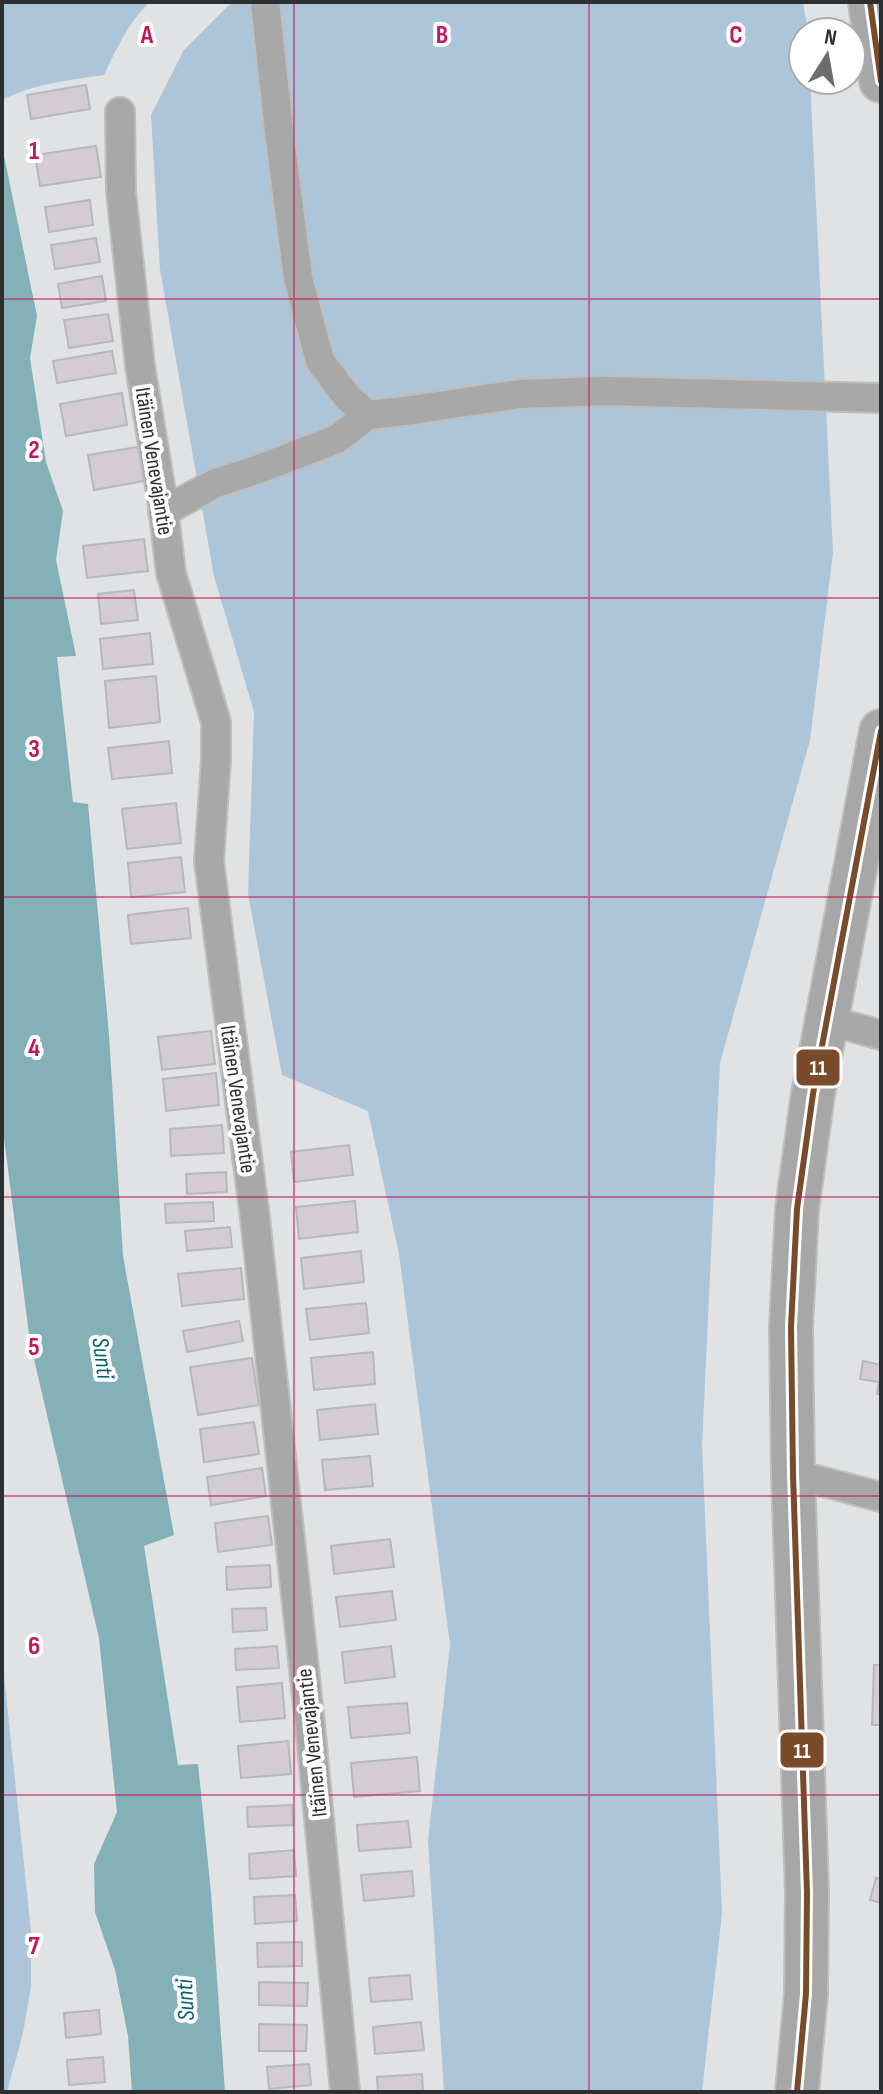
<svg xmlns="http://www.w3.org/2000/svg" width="883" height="2094" font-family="'Sofia Sans Condensed',sans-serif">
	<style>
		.forest { fill: #adc5d8 }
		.water { fill: #84b0b8 }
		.building { fill: #d3ccd3; stroke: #b7b8b9; stroke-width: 2 }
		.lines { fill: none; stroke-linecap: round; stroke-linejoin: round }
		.street-casing { stroke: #bdbebe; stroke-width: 32 }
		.secondary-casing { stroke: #bdbebe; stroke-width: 46 }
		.street { stroke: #a9a8a9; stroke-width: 28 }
		.secondary { stroke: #a8a7a8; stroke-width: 42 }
		.bus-1-casing { stroke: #fff; stroke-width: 12 }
		.bus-1 { stroke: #7a4b2a; stroke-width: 6 }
		.grid { fill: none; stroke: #c2185b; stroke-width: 2; stroke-opacity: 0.55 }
		.labels { text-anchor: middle; stroke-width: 8; stroke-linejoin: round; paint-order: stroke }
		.street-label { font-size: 22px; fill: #2d2e2f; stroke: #fff }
		.water-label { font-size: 24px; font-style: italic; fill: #005f6b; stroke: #fff }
		.grid-label { font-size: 26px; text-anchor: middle; font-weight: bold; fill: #c2185b; stroke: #fff; stroke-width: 8; stroke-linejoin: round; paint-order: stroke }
		.line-badge { stroke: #fff; stroke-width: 3 }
		.badge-label { font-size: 22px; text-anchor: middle; font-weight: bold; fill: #fff }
	</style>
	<rect width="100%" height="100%" fill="#e0e2e3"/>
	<g class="forest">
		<path d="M2 2H150C129 21 116 50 104 75 69 80 33 84 2 100Z"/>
		<polygon points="232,2 803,2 808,32 803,32 803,80 810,80 833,553 810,740 720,1063 702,1445 722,1913 702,2092 444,2092 428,1840 450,1645 399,1254 368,1111 282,1075 248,894 254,712 214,576 160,269 151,115 184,50"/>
		<polygon points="2,1657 31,1931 31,1986 23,2033 7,2092 2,2092"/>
	</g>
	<polygon class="water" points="2,146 37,316 30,358 46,462 63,511 56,560 76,656 57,657 73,802 88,804 109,1035 123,1256 174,1535 144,1546 178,1765 198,1764 211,1893 225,2092 132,2092 128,2036 115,1970 95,1912 94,1864 117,1812 99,1638 30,1342 2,1122"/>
	<g class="building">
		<polygon points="86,85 90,109 31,119 27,95"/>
		<polygon points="96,146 101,177 40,186 35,155"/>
		<polygon points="90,200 93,225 49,232 45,207"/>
		<polygon points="96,238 100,262 55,269 51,245"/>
		<polygon points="102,276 106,301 62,308 58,284"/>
		<polygon points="108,314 113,341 69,348 64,320"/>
		<polygon points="112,351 116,373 57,383 53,361"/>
		<polygon points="122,393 127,425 66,436 60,404"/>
		<polygon points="138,447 144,481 94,490 88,455"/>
		<polygon points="144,539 148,571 87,578 83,546"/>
		<polygon points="134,590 138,620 101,624 98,594"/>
		<polygon points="150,633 153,664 103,669 100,639"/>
		<polygon points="156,676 160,722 109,728 105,681"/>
		<polygon points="169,741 172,773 112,779 108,748"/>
		<polygon points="176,803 181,843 127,849 122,809"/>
		<polygon points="181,857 185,892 131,897 128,863"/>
		<polygon points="188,908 191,938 131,944 128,915"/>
		<polygon points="211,1031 215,1064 162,1070 158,1037"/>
		<polygon points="216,1073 219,1105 166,1111 163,1079"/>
		<polygon points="222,1125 224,1153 171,1156 170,1129"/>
		<polygon points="349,1145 353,1175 294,1182 291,1152"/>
		<polygon points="226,1172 227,1192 187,1194 186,1174"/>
		<polygon points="355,1201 358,1232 299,1239 296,1207"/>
		<polygon points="213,1202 214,1221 166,1223 165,1204"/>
		<polygon points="230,1227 232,1247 187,1251 185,1231"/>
		<polygon points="361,1251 364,1282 304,1289 301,1258"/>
		<polygon points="241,1268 244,1299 182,1306 178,1274"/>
		<polygon points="366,1303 369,1333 310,1340 306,1309"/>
		<polygon points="239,1321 243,1341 187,1352 183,1331"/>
		<polygon points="373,1352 375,1384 314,1390 311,1358"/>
		<polygon points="252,1358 259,1405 198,1415 190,1367"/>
		<polygon points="863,1361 881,1365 881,1395 877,1394 879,1382 860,1379"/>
		<polygon points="375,1404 378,1434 320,1440 317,1410"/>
		<polygon points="254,1422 259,1454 204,1462 200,1429"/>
		<polygon points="370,1456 373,1486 325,1490 322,1460"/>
		<polygon points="262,1468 266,1496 211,1505 207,1477"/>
		<polygon points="268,1516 272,1545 218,1552 215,1523"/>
		<polygon points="390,1539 394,1567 334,1574 331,1546"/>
		<polygon points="270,1565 271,1587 227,1590 226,1567"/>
		<polygon points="392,1591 396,1620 340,1627 336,1597"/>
		<polygon points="266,1608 267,1630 233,1632 232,1609"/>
		<polygon points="277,1646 279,1668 236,1670 235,1649"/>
		<polygon points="391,1646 395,1677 345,1683 342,1652"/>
		<polygon points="874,1665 881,1665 881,1725 872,1725"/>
		<polygon points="282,1683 285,1718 240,1722 237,1687"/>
		<polygon points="407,1703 410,1733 351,1738 348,1707"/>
		<polygon points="288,1741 291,1774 241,1778 238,1746"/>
		<polygon points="417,1757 420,1791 354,1797 351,1763"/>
		<polygon points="292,1805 293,1825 248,1827 247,1807"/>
		<polygon points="408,1821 411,1847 359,1851 357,1825"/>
		<polygon points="294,1850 296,1876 250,1879 249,1854"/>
		<polygon points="412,1871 414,1896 364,1901 361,1875"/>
		<polygon points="876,1878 881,1879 881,1903 870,1900"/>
		<polygon points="295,1895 297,1921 255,1924 254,1897"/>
		<polygon points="302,1942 302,1966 258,1967 257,1943"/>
		<polygon points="410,1975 412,1999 371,2002 369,1978"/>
		<polygon points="259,1982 308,1983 307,2006 259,2005"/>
		<polygon points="99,2010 101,2034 66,2038 64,2013"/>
		<polygon points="421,2022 424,2050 375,2054 373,2027"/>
		<polygon points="259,2024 307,2025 306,2051 259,2051"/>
		<polygon points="103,2057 105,2082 69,2085 67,2060"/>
		<polygon points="309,2064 311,2085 269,2089 267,2067"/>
		<polygon points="422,2074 423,2092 378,2092 377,2077"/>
	</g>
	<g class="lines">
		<g class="street-casing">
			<g id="street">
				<polyline points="265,2 279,131 298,278 320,361 348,398 368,415 412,410 519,394 604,391 881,398"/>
				<polyline points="120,112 121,192 140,366 162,498 171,573 216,722 216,760 209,861 255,1218 310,1724 345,2092"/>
				<polyline points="163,512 216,483 259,469 337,439 368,415"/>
				<polyline points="827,1020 881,1035"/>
				<polyline points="793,1474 881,1497"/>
			</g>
		</g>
		<g class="secondary-casing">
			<g id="secondary">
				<polyline points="870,2 881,81"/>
				<polyline points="797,2092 806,1994 807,1893 793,1474 791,1327 797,1209 813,1094 881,731"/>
			</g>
		</g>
		<use href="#street" class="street"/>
		<use href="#secondary" class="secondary"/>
		<g class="bus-1-casing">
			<g id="bus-1">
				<polyline points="870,2 881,81"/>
				<polyline points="797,2092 806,1994 807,1893 793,1474 791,1327 797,1209 813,1094 881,731"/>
			</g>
		</g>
		<use href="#bus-1" class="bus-1"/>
	</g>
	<path class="grid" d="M294 2V2092M589 2V2092M2 299H881M2 598H881M2 897H881M2 1197H881M2 1496H881M2 1795H881"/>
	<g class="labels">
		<g class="street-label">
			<text transform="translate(155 461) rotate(81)" y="8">Itäinen Venevajantie</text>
			<text transform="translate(239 1099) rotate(82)" y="8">Itäinen Venevajantie</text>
			<text transform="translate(311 1743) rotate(-96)" y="8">Itäinen Venevajantie</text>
		</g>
		<g class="water-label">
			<text transform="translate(103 1358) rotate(82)" y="8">Sunti</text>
			<text transform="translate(185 2000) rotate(-93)" y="8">Sunti</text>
		</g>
	</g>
	<g class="grid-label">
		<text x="147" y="43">A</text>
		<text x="442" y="43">B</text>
		<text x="736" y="43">C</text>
		<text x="34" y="159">1</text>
		<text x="34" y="458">2</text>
		<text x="34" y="757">3</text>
		<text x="34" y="1056">4</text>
		<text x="34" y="1355">5</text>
		<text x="34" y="1654">6</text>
		<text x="34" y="1954">7</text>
	</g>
	<g class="line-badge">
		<rect x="795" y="1048" width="46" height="39" rx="8" fill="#7a4b2a"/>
		<rect x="779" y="1731" width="46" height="38" rx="8" fill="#7a4b2a"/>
	</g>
	<g class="badge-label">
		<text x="818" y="1075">11</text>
		<text x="802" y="1758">11</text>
	</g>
	<rect width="883" height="2094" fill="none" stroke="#2d2e2f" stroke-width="8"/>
	<g transform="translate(827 56) rotate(11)"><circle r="38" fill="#ffffff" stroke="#ababac" stroke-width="2"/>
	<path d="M0-6L14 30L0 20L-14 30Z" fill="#6c6d6e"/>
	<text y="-12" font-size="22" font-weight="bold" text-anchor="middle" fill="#2d2e2f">N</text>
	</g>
</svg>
